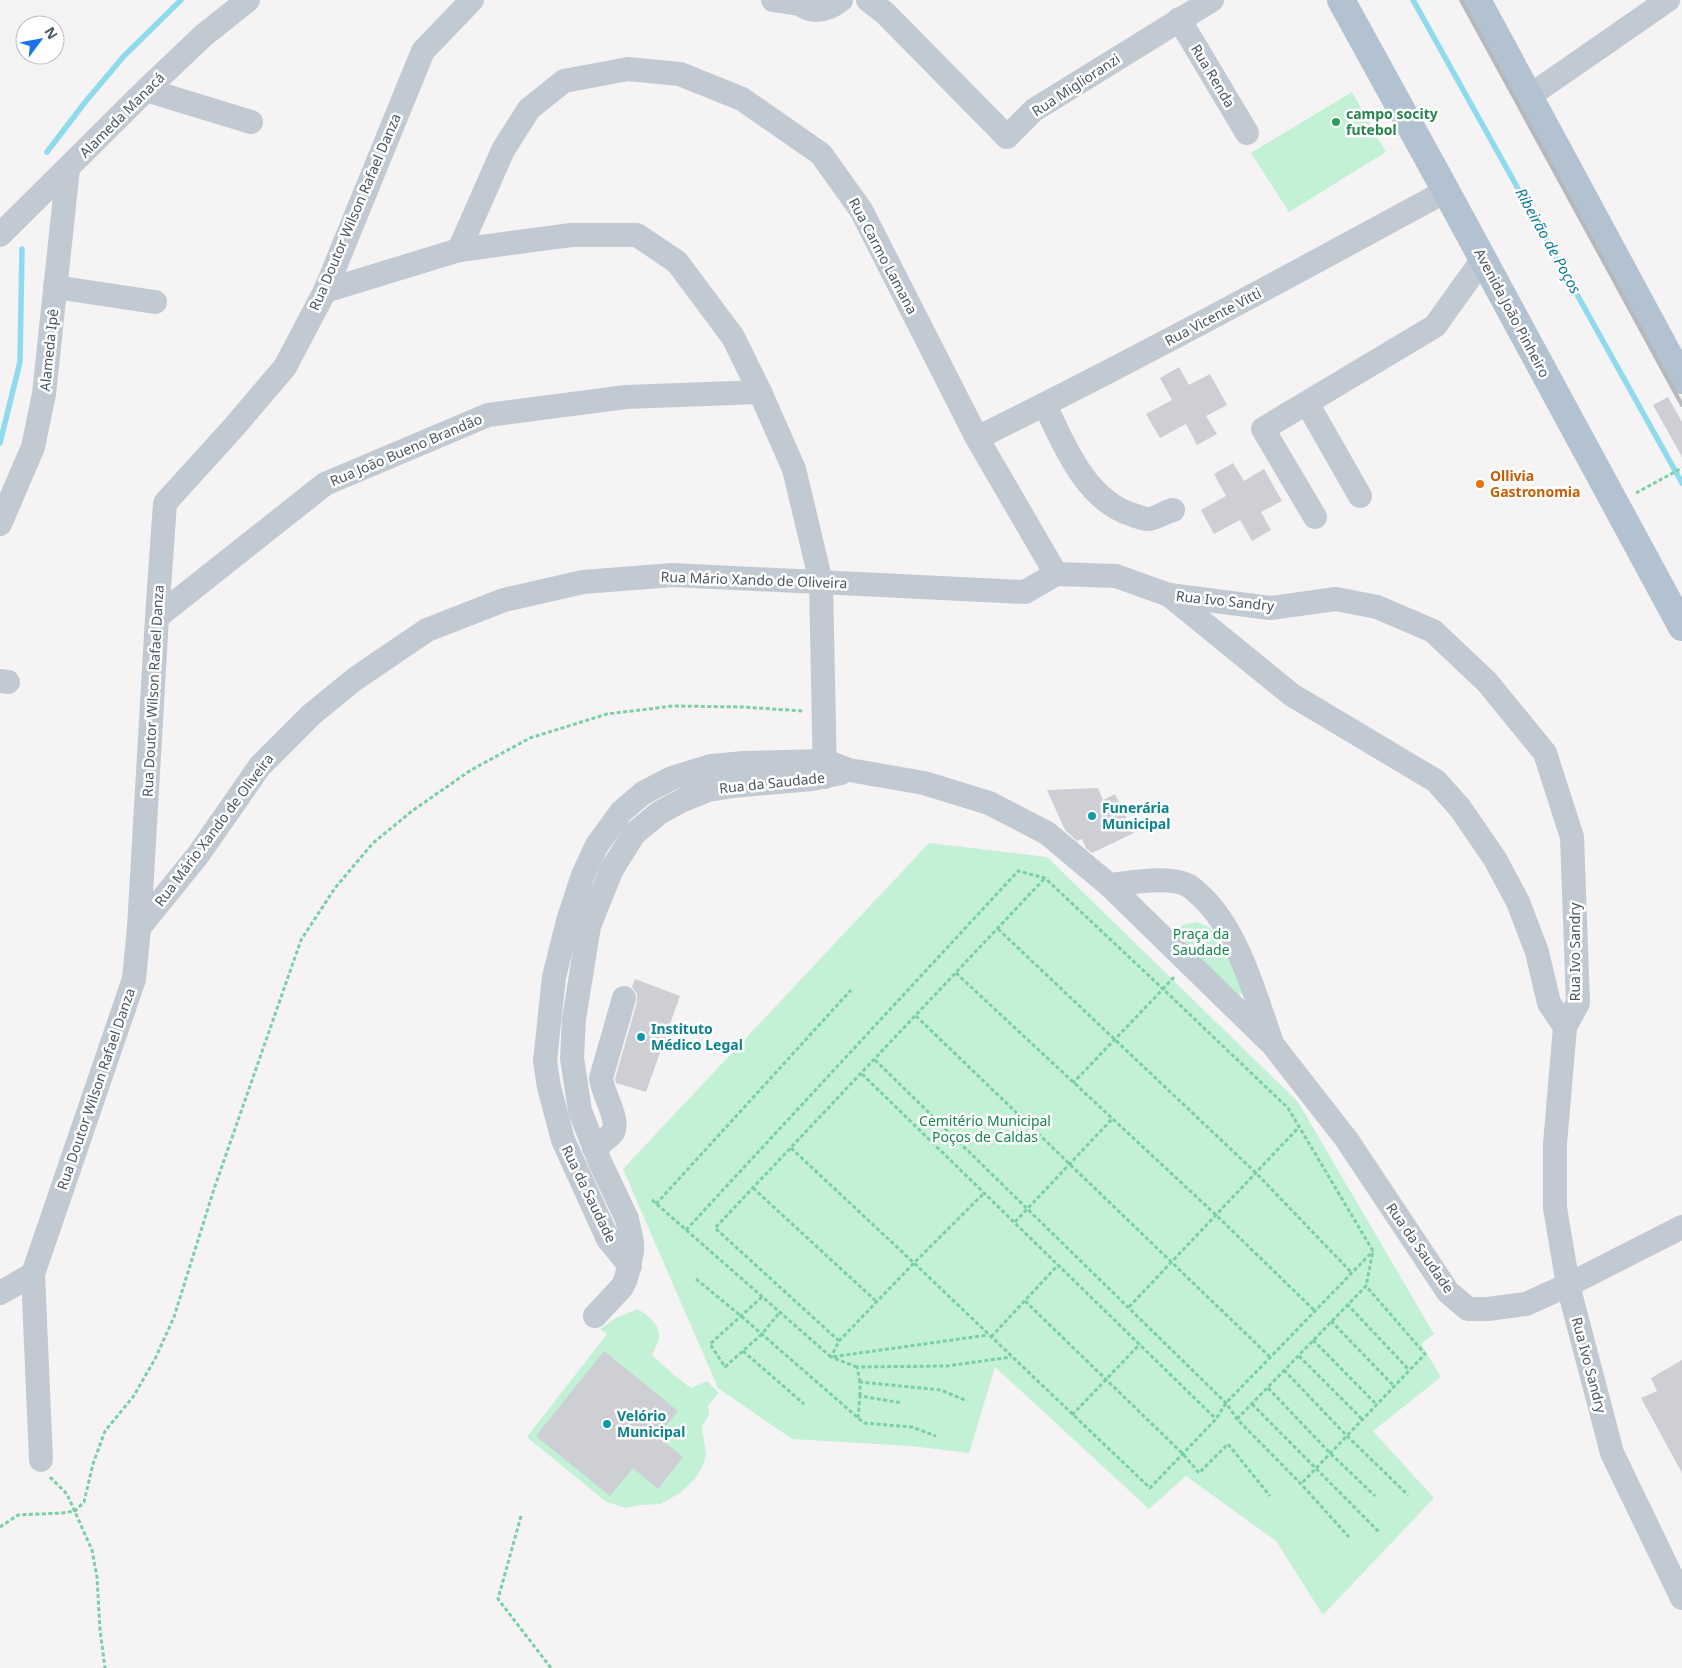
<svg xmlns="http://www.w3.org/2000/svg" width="1682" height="1668" font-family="'Noto Sans',sans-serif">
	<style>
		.green { fill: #c3f1d5 }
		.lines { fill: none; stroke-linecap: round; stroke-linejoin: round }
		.stream { stroke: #90daee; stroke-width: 5.5 }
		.building { fill: #cdcfd5 }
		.path { stroke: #7ad0a6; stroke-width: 3; stroke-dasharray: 4 2.5; stroke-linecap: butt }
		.minor { stroke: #c1cad2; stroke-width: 24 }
		.major { stroke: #b3c2d1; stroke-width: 28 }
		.rail { stroke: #b5b8bd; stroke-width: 4 }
		.leisure-dot { fill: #2e9e5b; stroke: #fff; stroke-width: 2 }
		.food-dot { fill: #e8710a; stroke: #fff; stroke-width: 2 }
		.culture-dot { fill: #0f9aa8; stroke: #fff; stroke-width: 2 }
		.labels { text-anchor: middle; stroke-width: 5; stroke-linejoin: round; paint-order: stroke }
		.street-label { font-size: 14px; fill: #4a5661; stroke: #fff }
		.leisure-label { font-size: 14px; font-weight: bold; fill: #27864d; stroke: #fff; text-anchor: start }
		.food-label { font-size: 14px; font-weight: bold; fill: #c56008; stroke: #fff; text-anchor: start }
		.culture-label { font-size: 14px; font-weight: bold; fill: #0d838f; stroke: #fff; text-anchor: start }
		.park-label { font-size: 14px; fill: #17864f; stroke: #fff }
		.water-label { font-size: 15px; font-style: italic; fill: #0c7c9b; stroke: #fff }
	</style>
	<rect width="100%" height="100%" fill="#f5f3f3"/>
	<g class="green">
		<polygon points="1352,92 1386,152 1289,212 1251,153"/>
		<polygon points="929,843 1047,857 1298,1102 1434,1334 1421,1344 1441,1377 1373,1431 1434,1498 1323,1615 1276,1541 1186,1476 1149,1509 995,1367 969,1453 911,1446 792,1439 718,1388 623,1169"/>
		<path d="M1197 922C1201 924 1208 926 1211 929 1222 939 1238 978 1243 992L1234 999 1177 936V928L1186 924Z"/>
		<path d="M638 1309C647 1315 660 1324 659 1336 659 1342 654 1350 652 1355L675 1376 691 1388 707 1381 719 1393 708 1406 709 1415 702 1426 706 1455 702 1468 694 1480 680 1493 660 1504 640 1505 625 1508 605 1501 527 1437 607 1334 600 1329 616 1318Z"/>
	</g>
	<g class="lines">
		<g class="stream">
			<polyline points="1413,0 1682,483"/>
			<polyline points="47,152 86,101 124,56 181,0"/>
			<polyline points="0,443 20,362 22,249"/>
		</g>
	</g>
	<g class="building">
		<polygon points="1179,367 1189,385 1210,374 1227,405 1206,416 1217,434 1197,445 1186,424 1160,438 1146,414 1172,400 1160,378"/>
		<polygon points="1668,397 1682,422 1682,457 1653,405"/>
		<polygon points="1233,463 1244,481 1264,469 1282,501 1261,512 1271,530 1252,541 1240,520 1214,534 1201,510 1226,496 1214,474"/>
		<polygon points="1098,788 1103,800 1115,794 1134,833 1092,853 1086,848 1082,839 1077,841 1065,830 1047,790"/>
		<polygon points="635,979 680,996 646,1092 616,1083 615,1079 637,1002 637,994 632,987"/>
		<polygon points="604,1351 678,1411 658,1436 683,1457 658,1489 633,1468 610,1496 536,1436"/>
		<polygon points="1682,1360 1682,1473 1641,1398 1657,1391 1651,1378"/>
	</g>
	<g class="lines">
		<g class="path">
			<polyline points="1636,493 1682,468"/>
			<polyline points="998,929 1256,1173 1352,1273"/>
			<polyline points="956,973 1216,1215 1315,1311"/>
			<polyline points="1174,977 1163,989 1288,1108 1373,1251 1366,1286"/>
			<polyline points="916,1016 1270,1357"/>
			<polyline points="875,1060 1226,1403 1237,1419 1301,1484 1349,1537"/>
			<polyline points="862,1074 1216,1419"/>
			<polyline points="791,1148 914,1263 1150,1488 1216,1419 1226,1403 1373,1251"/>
			<polyline points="753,1188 877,1302"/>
			<polyline points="652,1200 831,1357 988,1335"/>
			<polyline points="656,1204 851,990"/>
			<polyline points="1015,1222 1112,1119"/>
			<polyline points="686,1230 1018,871 1045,878 1163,989 1073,1083"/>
			<polyline points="696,1279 741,1316 864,1423 912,1427 936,1436"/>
			<polyline points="762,1297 710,1344 725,1367 762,1334 780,1312"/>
			<polyline points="1025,1301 1183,1454 1199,1473 1228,1444 1270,1496"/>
			<polyline points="1347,1304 1409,1370"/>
			<polyline points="1129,1307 1299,1127"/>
			<polyline points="1331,1321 1394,1386"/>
			<polyline points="991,1337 1058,1265"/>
			<polyline points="1313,1340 1376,1404"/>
			<polyline points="839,1341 715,1228 1045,878"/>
			<polyline points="743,1351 804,1404"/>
			<polyline points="1299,1356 1362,1419"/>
			<polyline points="857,1367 831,1357 839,1341 914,1263 984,1193"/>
			<polyline points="1284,1370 1347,1436 1408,1495"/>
			<polyline points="860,1382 857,1367 947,1366 1011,1357"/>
			<polyline points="1268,1388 1330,1453 1375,1496"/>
			<polyline points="860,1396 860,1382 941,1390 967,1401"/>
			<polyline points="1252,1404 1379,1532"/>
			<polyline points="1072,1415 1140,1344"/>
			<polyline points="858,1418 860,1396 902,1403"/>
			<polyline points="1237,1419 1366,1286 1425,1354 1301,1484"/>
			<polyline points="50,1477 67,1494 92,1550 97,1577 100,1630 105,1668"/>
			<polyline points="521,1516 498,1599 551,1668"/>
			<polyline points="0,1527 18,1515 62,1513 75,1511 84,1502 93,1464 105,1431 133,1397 155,1359 174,1317 214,1189 301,940 335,888 373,843 412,811 471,770 530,738 607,714 673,706 743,707 803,711"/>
		</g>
		<g class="minor">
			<polyline points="773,0 799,4"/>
			<path d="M796 0C809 14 827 12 841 0"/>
			<polyline points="868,0 885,13 1007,137 1034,110 1212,0"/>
			<polyline points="1179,19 1247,133"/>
			<polyline points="146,90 251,122"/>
			<polyline points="1528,97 1668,0"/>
			<polyline points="0,235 146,90 204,35 248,0"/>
			<polyline points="459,250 503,150 529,109 564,81 628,69 680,74 742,99 821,154 861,210 977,438 1056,574"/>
			<polyline points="55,287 155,302"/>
			<polyline points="325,291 459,250 571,235 637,235 677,262 733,337 760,392 794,469 821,582 825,777"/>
			<polyline points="1307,403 1360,496"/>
			<path d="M1045 405C1064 445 1086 501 1133 515 1137 516 1143 519 1147 519 1155 519 1165 512 1173 510"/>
			<path d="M977 438C1136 360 1291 275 1446 191"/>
			<polyline points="1315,517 1263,429 1435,326 1483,259"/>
			<polyline points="0,524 33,447 44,394 68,168"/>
			<polyline points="1169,595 1292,695 1436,781 1460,808 1495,859 1518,902 1537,952 1549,1003 1565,1027"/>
			<polyline points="157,617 325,484 488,415 626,397 760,392"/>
			<polyline points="0,681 8,682"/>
			<path d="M1109 885C1131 883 1170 875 1189 886 1193 888 1197 893 1201 896 1237 929 1255 995 1271 1040"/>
			<polyline points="139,928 198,855 260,766 312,714 355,679 427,630 504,600 583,582 673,575 1025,592 1056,574 1116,576 1169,595 1270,608 1336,599 1377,607 1433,631 1487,682 1545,753 1572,837 1578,1003 1565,1027 1555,1144 1555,1208 1568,1285 1612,1453 1682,1598"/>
			<path d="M594 1148C600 1143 609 1138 613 1132 620 1119 602 1093 601 1078L624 998"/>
			<polyline points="630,1266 608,1239 563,1140 549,1087 545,1061 554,977 568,921 583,875 597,845 621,812 643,793 672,778 711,766 744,763 825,761 849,770 924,783 989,803 1047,833 1109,885 1273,1045 1347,1140 1448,1292 1468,1309 1488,1309 1526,1304 1568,1285 1682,1227"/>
			<polyline points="0,1293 33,1274"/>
			<polyline points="595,1316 622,1287 626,1279 632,1252 632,1242 627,1219 600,1162 580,1111 572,1058 574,1019 589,926 612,869 634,834 659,813 683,800 708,790 733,786 812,779 841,773"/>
			<polyline points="41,1460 33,1274 134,979 139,928 157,617 165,503 234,427 285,367 325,291 423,51 472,0"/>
		</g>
		<g class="major">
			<polyline points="1341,0 1446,191 1682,627"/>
			<polyline points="1477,0 1682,380"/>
		</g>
		<polyline class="rail" points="1461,0 1682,405"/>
	</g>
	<circle class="leisure-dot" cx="1336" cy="122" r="5"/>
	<circle class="food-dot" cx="1480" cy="484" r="5"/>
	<g class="culture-dot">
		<circle cx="1092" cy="816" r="5"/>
		<circle cx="641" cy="1037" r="5"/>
		<circle cx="607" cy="1424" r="5"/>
	</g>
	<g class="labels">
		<g class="street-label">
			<text transform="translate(1213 76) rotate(59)" y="5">Rua Renda</text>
			<text transform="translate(1076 85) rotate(-33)" y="5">Rua Miglioranzi</text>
			<text transform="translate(122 115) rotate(-45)" y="5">Alameda Manacá</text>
			<text transform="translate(355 212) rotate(-67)" y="5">Rua Doutor Wilson Rafael Danza</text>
			<text transform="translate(883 256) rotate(62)" y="5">Rua Carmo Lamana</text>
			<text transform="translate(1512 313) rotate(62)" y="5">Avenida João Pinheiro</text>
			<text transform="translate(1213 317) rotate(-28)" y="5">Rua Vicente Vitti</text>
			<text transform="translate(49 350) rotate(-84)" y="5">Alameda Ipê</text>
			<text transform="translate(406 450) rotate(-23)" y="5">Rua João Bueno Brandão</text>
			<text transform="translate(754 580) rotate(2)" y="5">Rua Mário Xando de Oliveira</text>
			<text transform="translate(1225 601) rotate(6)" y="5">Rua Ivo Sandry</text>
			<text transform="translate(153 691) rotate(-87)" y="5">Rua Doutor Wilson Rafael Danza</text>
			<text transform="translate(772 783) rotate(-6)" y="5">Rua da Saudade</text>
			<text transform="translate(214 830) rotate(-53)" y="5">Rua Mário Xando de Oliveira</text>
			<text transform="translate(1575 952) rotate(-90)" y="5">Rua Ivo Sandry</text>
			<text transform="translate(96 1089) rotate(-71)" y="5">Rua Doutor Wilson Rafael Danza</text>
			<text transform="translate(589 1194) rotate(64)" y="5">Rua da Saudade</text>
			<text transform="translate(1420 1248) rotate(55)" y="5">Rua da Saudade</text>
			<text transform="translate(1589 1365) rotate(75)" y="5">Rua Ivo Sandry</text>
		</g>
		<g class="leisure-label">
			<text x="1346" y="119">campo socity<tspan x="1346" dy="16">futebol</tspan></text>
		</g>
		<g class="food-label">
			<text x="1490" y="481">Ollivia<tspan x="1490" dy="16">Gastronomia</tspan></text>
		</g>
		<g class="culture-label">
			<text x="1102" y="813">Funerária<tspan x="1102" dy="16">Municipal</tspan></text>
			<text x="651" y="1034">Instituto<tspan x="651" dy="16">Médico Legal</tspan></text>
			<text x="617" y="1421">Velório<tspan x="617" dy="16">Municipal</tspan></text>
		</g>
		<g class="park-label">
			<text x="1201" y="939">Praça da<tspan x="1201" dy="16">Saudade</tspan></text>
			<text x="985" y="1126">Cemitério Municipal<tspan x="985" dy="16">Poços de Caldas</tspan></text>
		</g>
		<g class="water-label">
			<text transform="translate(1548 241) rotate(61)" y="5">Ribeirão de Poços</text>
		</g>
	</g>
	<g transform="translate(40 40) rotate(58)"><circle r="24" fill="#ffffff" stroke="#b7bbc0"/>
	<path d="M0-4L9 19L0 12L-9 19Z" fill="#1a73e8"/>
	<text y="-8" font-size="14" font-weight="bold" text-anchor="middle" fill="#4a5661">N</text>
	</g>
</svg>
